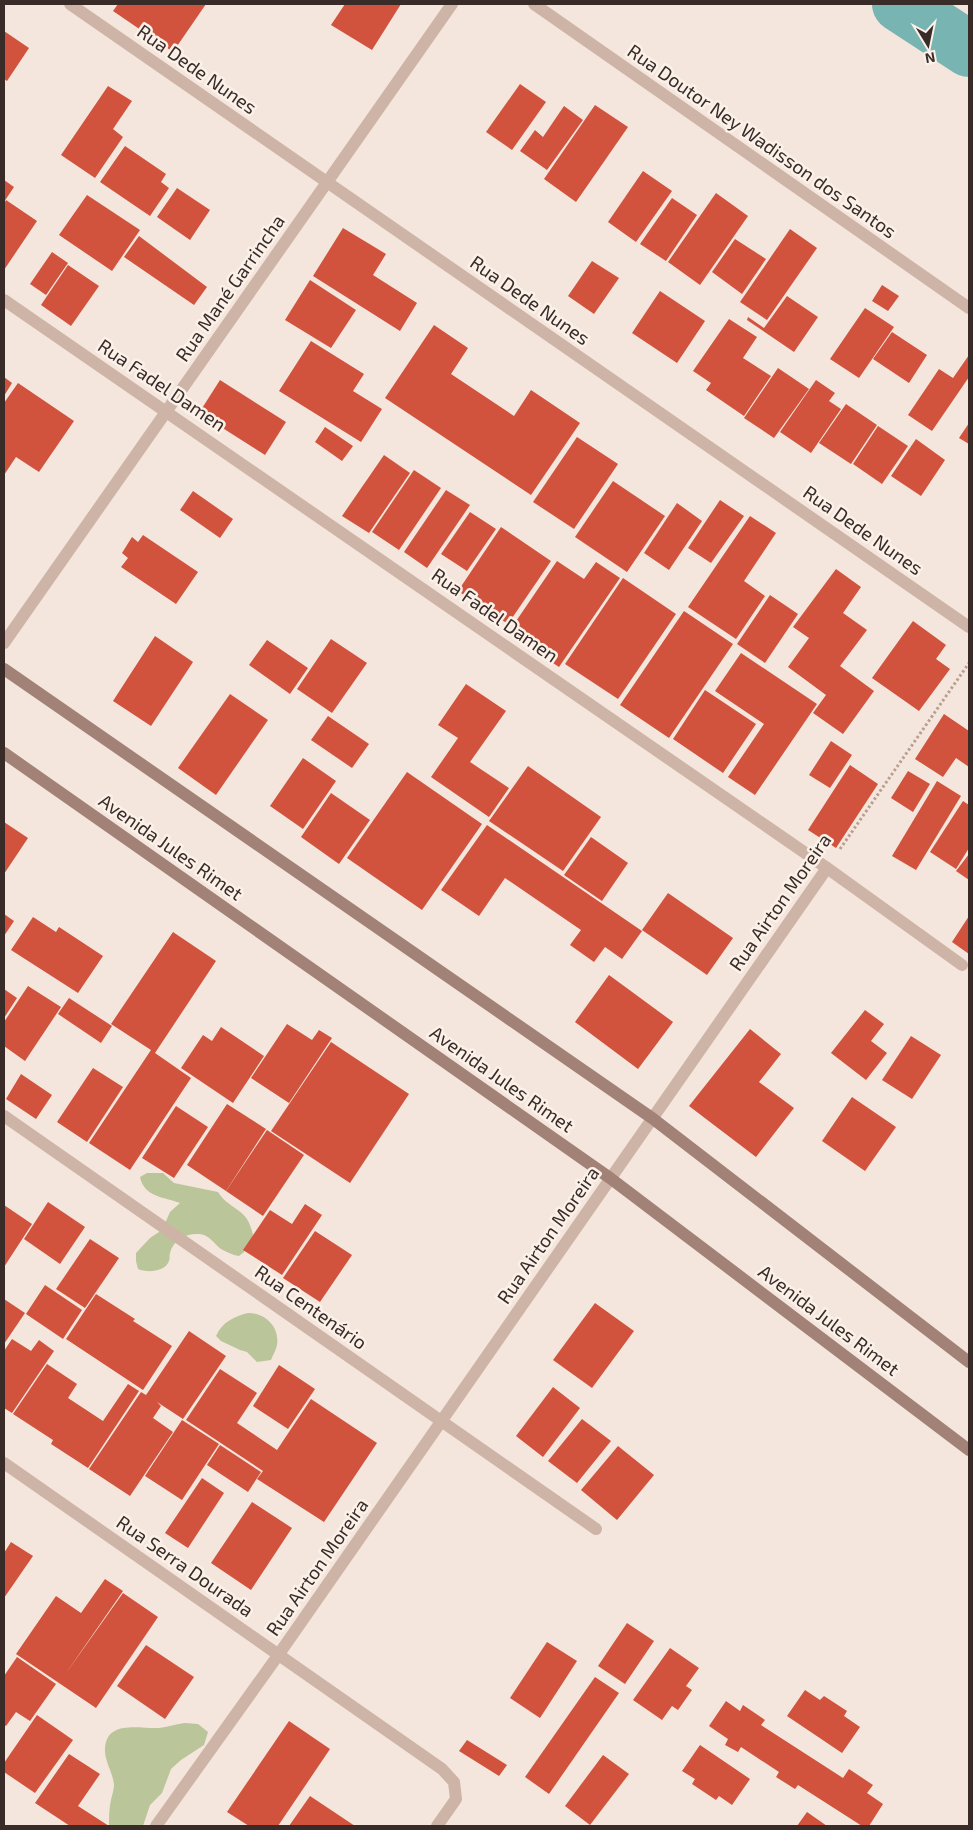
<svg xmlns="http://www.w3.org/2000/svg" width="973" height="1830" font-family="'Exo 2',sans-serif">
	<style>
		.green { fill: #bbc59a }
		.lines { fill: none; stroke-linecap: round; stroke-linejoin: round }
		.river { stroke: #78b4b1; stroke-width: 56 }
		.building { fill: #d1523d }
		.path { stroke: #ba9e90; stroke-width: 3; stroke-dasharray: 2.5 2.5; stroke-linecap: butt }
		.minor { stroke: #ceb4a6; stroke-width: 12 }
		.secondary { stroke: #a28277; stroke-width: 12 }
		.labels { text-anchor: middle; stroke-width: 5; stroke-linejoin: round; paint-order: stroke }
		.street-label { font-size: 19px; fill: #392c28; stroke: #fbf1e9 }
	</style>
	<rect width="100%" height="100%" fill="#f4e6dc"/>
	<g class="green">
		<path d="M147 1173H163L174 1183 218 1192C231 1212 247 1206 253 1235L244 1252 239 1256C232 1255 227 1252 221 1249 214 1244 209 1234 199 1234 186 1233 173 1240 170 1253 169 1256 170 1259 169 1261 165 1272 147 1273 138 1269L136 1261V1253L150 1238 162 1230 170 1212 180 1203C164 1197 144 1197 140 1177Z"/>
		<path d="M248 1313C265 1313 280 1327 277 1345 276 1350 273 1355 271 1360L257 1362 247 1352 240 1350 221 1341 216 1336C222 1322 235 1316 248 1313Z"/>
		<path d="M185 1723 198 1724 208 1732 204 1745 181 1760 171 1769 162 1793 150 1805 143 1826H109C109 1817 109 1808 111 1800 112 1795 114 1790 114 1785 113 1773 106 1764 105 1752 104 1719 139 1729 159 1728 167 1727 177 1724 185 1723Z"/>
	</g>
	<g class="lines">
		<polyline class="river" points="900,4 969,49"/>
	</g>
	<g class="building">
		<polygon points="118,4 206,4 173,52 113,11"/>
		<polygon points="345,4 401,4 372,50 331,25"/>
		<polygon points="4,31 29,48 7,81 4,79"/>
		<polygon points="520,84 546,102 512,150 486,132"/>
		<polygon points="108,86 132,101 113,129 123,137 95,178 61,155"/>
		<polygon points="595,105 628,127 576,202 544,179"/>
		<polygon points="564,106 583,120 547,170 520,151 535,130 543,137"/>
		<polygon points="125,146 166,174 161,182 169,188 150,216 100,182"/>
		<polygon points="643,171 672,191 636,242 608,222"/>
		<polygon points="4,180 14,187 4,202"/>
		<polygon points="177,188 210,210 190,240 157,217"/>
		<polygon points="716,193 748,216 700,285 668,262"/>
		<polygon points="87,195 140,230 112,271 59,235"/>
		<polygon points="672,198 697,215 666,261 640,244"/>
		<polygon points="6,200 37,221 4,270 4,204"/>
		<polygon points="343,228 386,254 373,275 417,303 400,331 313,276"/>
		<polygon points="790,229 817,248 767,320 740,302"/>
		<polygon points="139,236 207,287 194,305 124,257"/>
		<polygon points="735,239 766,259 742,294 712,272"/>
		<polygon points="52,252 68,263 46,295 30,284"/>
		<polygon points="592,261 619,278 594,314 568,296"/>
		<polygon points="68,265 99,286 71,326 41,305"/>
		<polygon points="310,280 356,310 331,348 285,320"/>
		<polygon points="882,285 899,296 888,311 872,301"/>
		<polygon points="660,291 705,321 677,363 632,333"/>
		<polygon points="787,296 818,317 794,352 747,320 748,317 764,328"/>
		<polygon points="865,308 894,327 859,378 830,359"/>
		<polygon points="729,319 757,337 743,358 771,376 744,416 706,390 711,383 693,371"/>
		<polygon points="434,325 468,348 451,374 514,416 531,390 580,423 531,495 385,398"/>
		<polygon points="892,332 927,355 909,383 873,359"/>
		<polygon points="311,341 364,374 353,391 382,409 361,442 279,391"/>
		<polygon points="969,355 969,377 932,431 908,415 939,369 953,378"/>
		<polygon points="778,368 809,389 774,438 744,418"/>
		<polygon points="4,377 12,383 4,396"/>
		<polygon points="220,380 286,422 265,455 199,413"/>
		<polygon points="816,380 835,393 829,401 841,409 811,453 780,432"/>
		<polygon points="18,383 74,421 39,472 16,457 4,475 4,403"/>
		<polygon points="846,404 877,425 851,464 819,443"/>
		<polygon points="969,423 969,444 959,438"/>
		<polygon points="878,426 908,446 882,484 853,464"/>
		<polygon points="325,427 353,446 342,461 315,442"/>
		<polygon points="577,437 618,464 574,529 533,502"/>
		<polygon points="916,439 945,460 921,496 891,476"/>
		<polygon points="384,455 410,473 369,533 342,516"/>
		<polygon points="414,470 441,488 399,550 372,532"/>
		<polygon points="613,481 665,516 627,572 575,537"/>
		<polygon points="446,490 470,505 427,568 404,552"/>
		<polygon points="193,491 233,519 220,538 180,510"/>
		<polygon points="720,500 744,516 711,563 688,548"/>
		<polygon points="677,503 702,521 669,570 644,553"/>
		<polygon points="470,512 496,529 467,571 441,554"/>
		<polygon points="750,516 776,533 744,581 765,596 736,639 688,607"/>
		<polygon points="501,527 551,561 508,624 458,591"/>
		<polygon points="143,535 198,572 176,604 121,567 128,558 122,553 132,537 138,542"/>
		<polygon points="557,561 584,579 596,562 620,578 559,667 508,633"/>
		<polygon points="836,569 861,587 843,613 867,630 840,666 874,691 843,734 813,713 826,695 788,667 809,638 793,627"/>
		<polygon points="623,578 676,614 618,699 565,664"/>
		<polygon points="770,595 798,614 765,663 737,644"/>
		<polygon points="684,611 733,644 669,738 620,705"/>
		<polygon points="913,621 946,645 936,659 950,669 919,711 872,678"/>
		<polygon points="155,636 193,662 151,726 113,701"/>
		<polygon points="331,639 367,663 332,713 297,689"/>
		<polygon points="267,640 308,668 290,694 249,665"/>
		<polygon points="741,653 817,704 755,795 728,777 764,724 715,691"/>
		<polygon points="466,684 506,711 470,762 509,788 489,817 431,777 458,738 438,725"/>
		<polygon points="705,690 756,724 723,773 673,739"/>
		<polygon points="230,694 268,720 216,795 178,768"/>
		<polygon points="944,714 969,731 969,767 956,758 943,777 915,759"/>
		<polygon points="328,716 369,744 352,768 311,740"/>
		<polygon points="831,741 852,755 830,788 809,775"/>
		<polygon points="303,758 336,781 303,829 270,806"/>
		<polygon points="850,765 878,784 836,848 808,830"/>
		<polygon points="528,766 601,817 563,871 489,821"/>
		<polygon points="908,771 930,784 913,812 891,798"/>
		<polygon points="407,772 482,824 422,910 347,858"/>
		<polygon points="937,781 961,796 916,870 892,856"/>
		<polygon points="331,793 370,820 339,864 301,837"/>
		<polygon points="963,801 969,805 969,848 956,869 930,852"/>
		<polygon points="4,822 28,838 4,874"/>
		<polygon points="487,825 642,931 622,959 605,947 594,962 570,945 581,930 505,878 479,916 441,890"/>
		<polygon points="591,837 628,863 602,901 564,875"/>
		<polygon points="969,854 969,880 956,871"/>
		<polygon points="668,893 733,938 707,975 642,930"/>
		<polygon points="4,914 14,921 4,936"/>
		<polygon points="969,916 969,954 952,942"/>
		<polygon points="33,917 56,932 59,927 103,956 78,993 11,950"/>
		<polygon points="173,932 216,961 155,1053 191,1078 130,1170 89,1143 151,1050 111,1024"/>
		<polygon points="609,975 673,1022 638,1069 575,1022"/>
		<polygon points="28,986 61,1007 25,1061 4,1046 4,1022"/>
		<polygon points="4,989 17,998 4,1018"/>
		<polygon points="69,998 112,1026 101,1043 58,1014"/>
		<polygon points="865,1010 884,1024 871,1041 887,1053 866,1080 831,1053"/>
		<polygon points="287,1024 312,1040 319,1030 332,1038 289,1103 251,1078"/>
		<polygon points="221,1027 264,1056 233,1103 181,1068 203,1035 212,1041"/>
		<polygon points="750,1029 781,1054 759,1082 794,1108 756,1157 689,1106"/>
		<polygon points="911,1036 941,1055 912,1099 882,1080"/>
		<polygon points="331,1042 409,1094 350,1183 271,1131"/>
		<polygon points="93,1068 123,1087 87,1142 57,1122"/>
		<polygon points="21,1074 52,1095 36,1119 6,1099"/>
		<polygon points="852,1097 896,1127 865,1171 822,1141"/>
		<polygon points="227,1104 266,1129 226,1191 187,1165"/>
		<polygon points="176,1106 208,1127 174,1178 142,1158"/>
		<polygon points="267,1130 304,1155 263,1216 226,1191"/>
		<polygon points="48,1202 85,1227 60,1264 24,1239"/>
		<polygon points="305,1204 322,1215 282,1275 243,1250 270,1210 292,1224"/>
		<polygon points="4,1205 32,1224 4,1267"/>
		<polygon points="315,1231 352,1255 320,1302 283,1278"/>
		<polygon points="90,1239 119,1258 85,1308 56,1289"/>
		<polygon points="45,1285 82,1310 63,1339 26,1314"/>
		<polygon points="96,1294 135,1319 133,1321 172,1346 143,1390 66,1339"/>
		<polygon points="4,1299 25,1313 4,1344"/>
		<polygon points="595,1303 634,1331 592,1388 553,1360"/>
		<polygon points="189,1331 226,1356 183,1419 157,1402 161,1406 153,1418 173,1432 130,1496 89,1469 141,1392 146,1395"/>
		<polygon points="12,1339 31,1351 39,1340 54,1351 12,1413 4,1408 4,1351"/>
		<polygon points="47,1364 77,1384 68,1398 103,1421 128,1384 139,1391 88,1468 51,1444 53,1440 13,1414"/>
		<polygon points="279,1365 315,1389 288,1429 253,1406"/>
		<polygon points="220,1369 257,1393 237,1423 277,1450 311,1399 377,1443 324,1522 257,1479 263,1471 186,1420"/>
		<polygon points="553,1387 580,1408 543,1457 516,1436"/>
		<polygon points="582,1419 611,1441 577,1483 548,1461"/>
		<polygon points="182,1420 219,1444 182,1500 145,1476"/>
		<polygon points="220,1445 261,1472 248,1492 207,1465"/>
		<polygon points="618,1446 654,1475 617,1520 581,1490"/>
		<polygon points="202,1478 224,1493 188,1548 165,1533"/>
		<polygon points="252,1502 292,1528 251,1590 211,1563"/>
		<polygon points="11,1542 33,1556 4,1598 4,1553"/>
		<polygon points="105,1579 123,1591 64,1676 123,1593 158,1617 96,1708 16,1654 56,1596 81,1613"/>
		<polygon points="627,1623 654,1641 625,1684 598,1666"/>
		<polygon points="547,1642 577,1661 540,1718 510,1698"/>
		<polygon points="146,1645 194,1677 165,1719 117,1686"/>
		<polygon points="670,1648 699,1668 686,1686 692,1690 678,1710 672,1706 662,1720 633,1700"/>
		<polygon points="17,1657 56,1684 30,1721 16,1712 6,1726 4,1725 4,1676"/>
		<polygon points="595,1677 619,1693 549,1794 525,1777"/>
		<polygon points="805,1690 820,1700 824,1696 847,1711 844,1716 860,1727 842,1753 787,1716"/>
		<polygon points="726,1701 740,1711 743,1705 765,1720 761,1725 843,1778 849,1769 873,1785 867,1793 883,1804 869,1826 862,1826 798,1785 795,1789 776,1777 779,1772 741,1747 738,1752 725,1745 728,1739 709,1726"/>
		<polygon points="37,1715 73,1740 35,1793 4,1772 4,1763"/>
		<polygon points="289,1721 330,1749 278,1826 249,1826 227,1812"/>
		<polygon points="467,1740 507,1765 499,1776 459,1751"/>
		<polygon points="700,1745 750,1779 732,1805 719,1796 716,1800 692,1784 695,1779 682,1771"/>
		<polygon points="69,1754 100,1774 78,1806 109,1826 70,1826 35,1803"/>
		<polygon points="603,1755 629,1774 590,1825 565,1806"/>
		<polygon points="310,1796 355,1826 289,1826"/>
		<polygon points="807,1812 827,1826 797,1826"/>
	</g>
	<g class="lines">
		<polyline class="path" points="840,849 969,663"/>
		<g class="minor">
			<polyline points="70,4 969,627"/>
			<polyline points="534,4 969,308"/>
			<polyline points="4,300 827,868 962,965"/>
			<polyline points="4,643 452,4"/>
			<polyline points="4,1116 596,1529"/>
			<polyline points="4,1463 442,1769 454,1782 456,1799 437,1826"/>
			<polyline points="156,1826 279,1654 827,868"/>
		</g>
		<g class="secondary">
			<polyline points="4,669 652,1118 969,1362"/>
			<polyline points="4,753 610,1178 969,1450"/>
		</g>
	</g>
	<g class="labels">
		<g class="street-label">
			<text transform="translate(197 69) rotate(35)" y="7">Rua Dede Nunes</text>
			<text transform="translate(762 141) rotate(35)" y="7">Rua Doutor Ney Wadisson dos Santos</text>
			<text transform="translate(230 288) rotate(-55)" y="7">Rua Mané Garrincha</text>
			<text transform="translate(530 300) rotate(35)" y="7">Rua Dede Nunes</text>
			<text transform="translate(162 385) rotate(34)" y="7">Rua Fadel Damen</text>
			<text transform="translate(863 530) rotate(35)" y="7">Rua Dede Nunes</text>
			<text transform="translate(495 615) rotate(35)" y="7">Rua Fadel Damen</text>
			<text transform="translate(171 847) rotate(35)" y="7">Avenida Jules Rimet</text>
			<text transform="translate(780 902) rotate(-55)" y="7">Rua Airton Moreira</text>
			<text transform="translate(502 1079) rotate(35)" y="7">Avenida Jules Rimet</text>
			<text transform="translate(548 1235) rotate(-55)" y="7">Rua Airton Moreira</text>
			<text transform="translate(311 1307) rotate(35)" y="7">Rua Centenário</text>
			<text transform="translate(829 1320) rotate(37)" y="7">Avenida Jules Rimet</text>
			<text transform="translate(185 1566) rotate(35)" y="7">Rua Serra Dourada</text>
			<text transform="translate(317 1567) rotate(-55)" y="7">Rua Airton Moreira</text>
		</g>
	</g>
	<rect width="973" height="1830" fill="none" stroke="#392c28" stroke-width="10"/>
	<g transform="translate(928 45) rotate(170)" stroke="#fbf1e9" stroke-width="4" paint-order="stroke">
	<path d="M0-4L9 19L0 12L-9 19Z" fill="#392c28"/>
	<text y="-8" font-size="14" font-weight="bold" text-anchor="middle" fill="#392c28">N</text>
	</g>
</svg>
